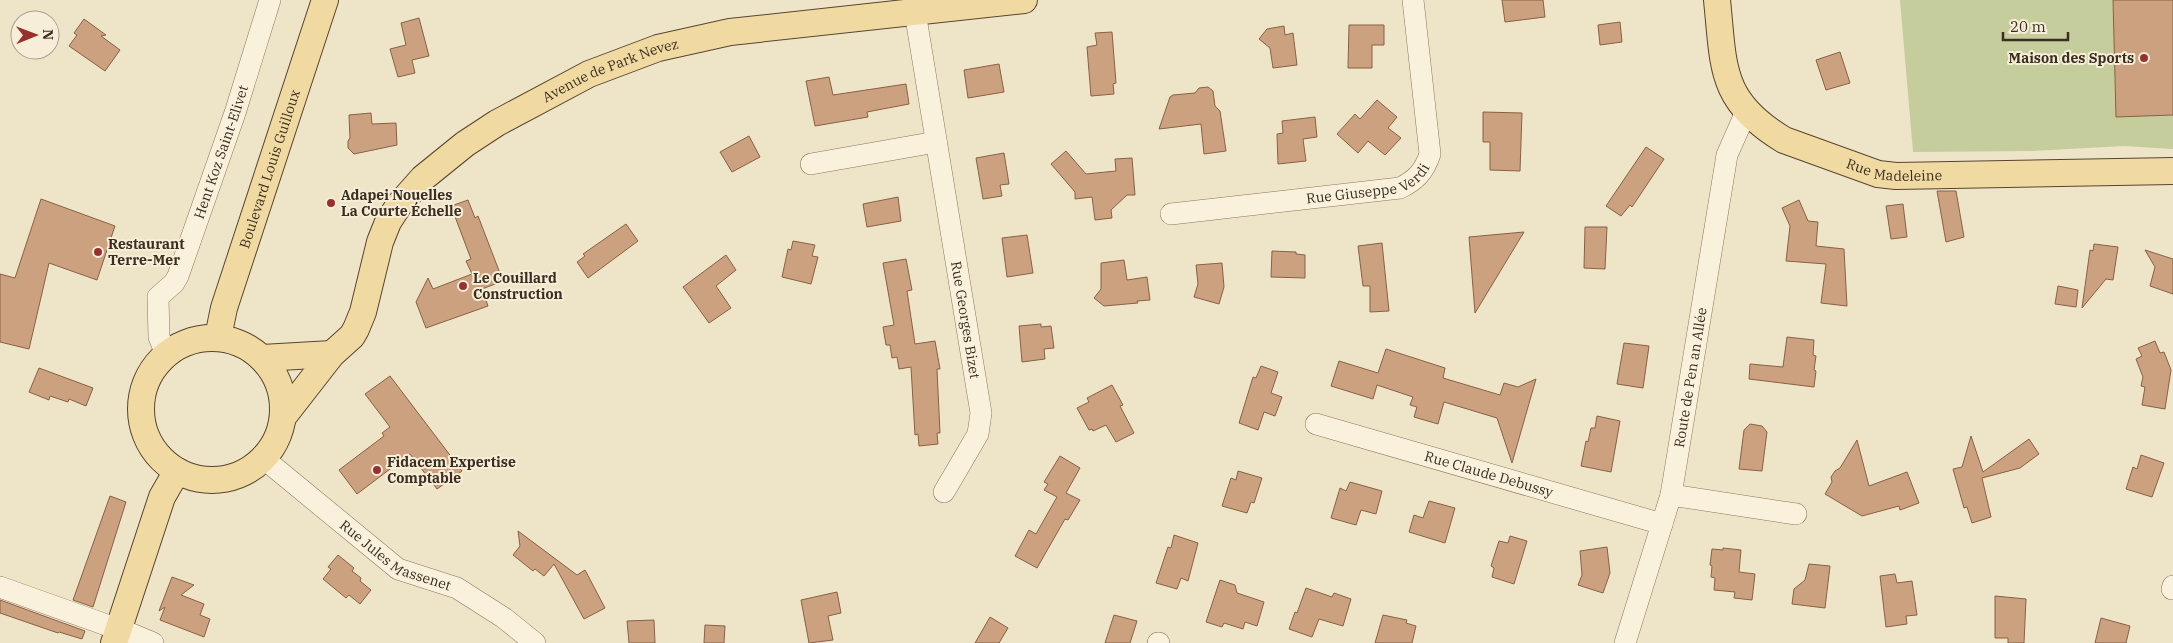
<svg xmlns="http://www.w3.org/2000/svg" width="2173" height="643" font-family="'IBM Plex Serif',serif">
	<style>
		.green { fill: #c5cd9c }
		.building { fill: #cca17f; stroke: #896143 }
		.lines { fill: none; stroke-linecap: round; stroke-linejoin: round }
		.minor-casing { stroke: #8a775d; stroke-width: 22 }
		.major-casing { stroke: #584531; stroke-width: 28 }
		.minor { stroke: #f9f1dc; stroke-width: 21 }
		.major { stroke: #f0daa1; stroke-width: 26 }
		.poi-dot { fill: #98312e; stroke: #f6eed8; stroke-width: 2 }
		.labels { text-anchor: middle; stroke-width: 4; stroke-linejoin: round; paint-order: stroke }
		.poi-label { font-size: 14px; font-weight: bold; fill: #3b2e20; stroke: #f6eed8; text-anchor: start }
		.street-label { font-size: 14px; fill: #3b2e20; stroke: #f6eed8 }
	</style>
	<rect width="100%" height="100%" fill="#eee4c8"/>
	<polygon class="green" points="1900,0 2173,0 2173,149 2124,146 2032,151 1913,152"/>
	<g class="building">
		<polygon points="1502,0 1543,0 1545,17 1505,22"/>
		<polygon points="2113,0 2173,0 2173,115 2116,117"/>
		<polygon points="419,18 429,56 412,60 415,73 398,77 390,49 406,45 401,23"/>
		<polygon points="84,19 106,35 101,36 120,50 105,71 69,46 77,35 74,33"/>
		<polygon points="1620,22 1622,42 1600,45 1598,25"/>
		<polygon points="1349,25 1384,25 1384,45 1372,45 1372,68 1348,68"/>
		<polygon points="1284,26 1285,35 1293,33 1297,65 1273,68 1270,48 1259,39 1267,29"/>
		<polygon points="1112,32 1116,83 1113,84 1114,94 1091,96 1087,47 1097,45 1095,33"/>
		<polygon points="1840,52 1850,83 1826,90 1816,60"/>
		<polygon points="999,64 1004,92 968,98 964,70"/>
		<polygon points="829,77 833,95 906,84 909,104 867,112 868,117 815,126 806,81"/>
		<polygon points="1208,87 1213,91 1215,106 1220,111 1226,151 1204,154 1201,124 1159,129 1170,97 1173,95 1195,93 1199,88"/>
		<polygon points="1377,100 1397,117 1388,128 1401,138 1385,155 1368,141 1358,153 1337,134 1355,114 1360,119"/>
		<polygon points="1483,112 1522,113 1520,171 1490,170 1490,142 1483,142"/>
		<polygon points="371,113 372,124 396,123 397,145 354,154 348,148 348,141 350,138 349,115"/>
		<polygon points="1315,117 1317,137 1303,139 1306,161 1278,164 1277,134 1283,133 1282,121"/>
		<polygon points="749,136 760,157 732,172 720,152"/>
		<polygon points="1646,147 1664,159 1632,207 1630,205 1621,216 1606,206"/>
		<polygon points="1066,151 1086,174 1116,171 1115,159 1132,158 1135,195 1127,195 1111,210 1112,218 1095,220 1092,197 1075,199 1075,192 1051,164"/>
		<polygon points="1004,153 1009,184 1000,185 1002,196 983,199 976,158"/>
		<polygon points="1937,191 1956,191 1964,237 1946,242"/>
		<polygon points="898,197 901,221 867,227 863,204"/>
		<polygon points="41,199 115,226 97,280 49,263 29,349 0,342 0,274 15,278"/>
		<polygon points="468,200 475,218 478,216 503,281 482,289 488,306 426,328 416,302 428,278 433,289 472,274 466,261 471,259 451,206"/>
		<polygon points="1799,200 1808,221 1818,222 1816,246 1844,249 1847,306 1821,303 1826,264 1786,261 1790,226 1782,208"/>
		<polygon points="1903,204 1907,237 1891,239 1886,206"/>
		<polygon points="626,224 638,241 588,278 577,262 585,256 583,254"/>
		<polygon points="1585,227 1607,227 1605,269 1584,268"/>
		<polygon points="1524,232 1475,313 1469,237"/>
		<polygon points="1027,235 1033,273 1007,277 1002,238"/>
		<polygon points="793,241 815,245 812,256 818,257 811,284 782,277 788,249 791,250"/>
		<polygon points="1382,243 1389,311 1370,312 1370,286 1363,286 1358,246"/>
		<polygon points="2094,244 2118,247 2113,280 2106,279 2082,308 2090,250 2093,251"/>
		<polygon points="2145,250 2173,259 2173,294 2150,286 2155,267"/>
		<polygon points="1272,251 1296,252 1296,254 1305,255 1305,278 1271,277"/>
		<polygon points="726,255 736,270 716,286 731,308 709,323 683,287"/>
		<polygon points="906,259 912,290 907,291 915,344 935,341 940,369 937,369 940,433 937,433 938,444 919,446 918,434 915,435 911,367 899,369 897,357 892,358 890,345 886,345 883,327 894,325 883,263"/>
		<polygon points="1124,260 1127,280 1147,277 1150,300 1137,301 1138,303 1104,306 1094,298 1101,289 1101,263"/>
		<polygon points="1222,263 1224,287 1219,304 1194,297 1198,284 1196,265"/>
		<polygon points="2058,286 2078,290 2076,307 2055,304"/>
		<polygon points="1041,324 1041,327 1051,326 1054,348 1044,349 1045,359 1022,362 1019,326"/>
		<polygon points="1787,337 1814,340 1813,355 1816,356 1814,370 1816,371 1814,387 1749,379 1750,364 1783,367"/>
		<polygon points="2155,341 2160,353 2164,352 2171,370 2165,409 2142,405 2145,387 2141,386 2143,377 2136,359 2142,356 2138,348"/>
		<polygon points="1624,343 1649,346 1643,388 1617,384"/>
		<polygon points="1386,349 1445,368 1443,378 1500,395 1504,383 1518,387 1536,379 1512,463 1497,418 1444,402 1438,424 1414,417 1417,407 1410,405 1413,397 1377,385 1373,399 1331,386 1339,361 1378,373"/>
		<polygon points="1261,366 1278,372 1271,393 1282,397 1275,416 1264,412 1258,430 1239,423 1253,377 1256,378"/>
		<polygon points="39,368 93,388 86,406 69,399 68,402 50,396 49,400 29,392"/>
		<polygon points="390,376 462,471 437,489 410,454 357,494 339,470 384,436 382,433 390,427 365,394"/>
		<polygon points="1112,385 1123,405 1120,406 1134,433 1116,442 1106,425 1093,431 1092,429 1089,430 1077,408 1089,402 1087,398"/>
		<polygon points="1597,416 1620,421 1611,472 1581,466 1586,441 1588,442 1591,428 1595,428"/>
		<polygon points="1750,424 1762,426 1767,432 1762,471 1739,469 1744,430"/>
		<polygon points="1971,436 1983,472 2029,439 2039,454 2020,468 1982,478 1991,517 1972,523 1967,507 1964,508 1953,469 1962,467"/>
		<polygon points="1857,440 1869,486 1907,472 1919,503 1900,510 1899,506 1862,516 1825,494 1832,482 1831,477 1835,471 1840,468"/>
		<polygon points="2141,455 2164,463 2152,497 2126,489 2133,467 2137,469"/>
		<polygon points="1060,456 1080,468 1066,493 1080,500 1068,520 1065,519 1037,568 1015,556 1029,530 1036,534 1057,497 1044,490 1048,484 1044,482"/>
		<polygon points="1238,471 1262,478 1254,503 1251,502 1247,513 1222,506 1231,478 1236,480"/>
		<polygon points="1350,482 1382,491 1376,514 1361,510 1356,525 1331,518 1340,488 1346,491"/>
		<polygon points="110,496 126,502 93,607 73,600"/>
		<polygon points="1429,501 1455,508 1445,543 1409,532 1414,515 1423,518"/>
		<polygon points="518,531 577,575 585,570 605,608 584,619 554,564 544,576 535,569 533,571 513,555 520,546"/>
		<polygon points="1174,535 1198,543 1188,581 1181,578 1177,589 1156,583 1168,547 1171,548"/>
		<polygon points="1510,536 1527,541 1514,584 1492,577 1494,568 1491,566 1499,541 1508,543"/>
		<polygon points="1607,547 1610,573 1603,593 1578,585 1582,575 1580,551"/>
		<polygon points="1723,548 1741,550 1739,572 1755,574 1752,600 1734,598 1735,592 1714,590 1715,578 1711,577 1712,566 1710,565 1712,549 1723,550"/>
		<polygon points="338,555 354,568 352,571 361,578 360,581 371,590 360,604 349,595 346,598 323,579 331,569 328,567"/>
		<polygon points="1809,564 1830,566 1825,608 1792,604 1794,589 1805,580"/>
		<polygon points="1895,574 1897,583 1912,581 1917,615 1906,616 1907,624 1886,627 1880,576"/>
		<polygon points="172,577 194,585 181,595 204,604 200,615 210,619 204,637 160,620 165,607 159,611"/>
		<polygon points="1220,580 1235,585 1237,593 1264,602 1257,626 1245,622 1243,629 1224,623 1222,627 1206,622"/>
		<polygon points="1306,588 1332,597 1334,593 1351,599 1343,626 1319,619 1312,637 1289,629 1295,612 1297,613"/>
		<polygon points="837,592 841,613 828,616 833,640 809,643 801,600"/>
		<polygon points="1995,596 2026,599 2024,643 2008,643 2008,638 1995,638"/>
		<polygon points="0,600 85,631 82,639 59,632 58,633 0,613"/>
		<polygon points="1114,615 1137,621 1130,643 1105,643"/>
		<polygon points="1383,615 1407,620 1406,623 1416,626 1412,643 1375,643"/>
		<polygon points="990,617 1008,628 999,643 975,643"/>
		<polygon points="2101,618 2130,626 2126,643 2095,643"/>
		<polygon points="654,620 655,643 629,643 627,621"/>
		<polygon points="705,625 725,626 724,643 704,643"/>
	</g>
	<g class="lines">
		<g class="minor-casing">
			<g id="minor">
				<path id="s1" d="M915 12 981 413 978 434 944 492"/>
				<polyline points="811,164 936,142"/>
				<path id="s2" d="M1171 214 1400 188C1416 180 1424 172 1430 154L1413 0"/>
				<path id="s3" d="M166 354 159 337 158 297 174 283 178 276 235 113 270 0"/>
				<path id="s4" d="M1316 424 1662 524"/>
				<path id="s5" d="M263 458 398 569 457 588 504 618 535 643"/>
				<polyline points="1671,495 1796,514"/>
				<polyline points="0,587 129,633 153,643"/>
				<polyline points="2172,589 2173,586"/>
				<polyline points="1158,643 1159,643"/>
				<path id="s6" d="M1625 643 1671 495 1727 155 1746 112"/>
			</g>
		</g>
		<g class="major-casing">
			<g id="major">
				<path id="s7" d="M1717 0C1724 67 1719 101 1784 140L1878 174 1896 176 2173 171"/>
				<path id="s8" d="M218 337 224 308 325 0"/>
				<circle cx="212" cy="409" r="71"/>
				<polyline points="262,358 332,354"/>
				<path id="s9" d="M283 417 332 354 352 336 356 329 363 312 380 242 388 222 399 205 423 178 465 144 497 123 589 74 658 48 730 32 1024 0"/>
				<polyline points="114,643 162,497 177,471"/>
			</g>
		</g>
		<use href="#minor" class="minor"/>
		<use href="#major" class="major"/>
	</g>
	<g class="poi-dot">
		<circle cx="2144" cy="58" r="5"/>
		<circle cx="331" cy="203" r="5"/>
		<circle cx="98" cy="252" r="5"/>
		<circle cx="463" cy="286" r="5"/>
		<circle cx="377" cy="470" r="5"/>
	</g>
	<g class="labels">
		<g class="poi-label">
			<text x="2134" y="63" text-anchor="end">Maison des Sports</text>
			<text x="341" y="200">Adapei Nouelles<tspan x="341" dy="16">La Courte Échelle</tspan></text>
			<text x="108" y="249">Restaurant<tspan x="108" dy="16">Terre-Mer</tspan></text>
			<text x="473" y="283">Le Couillard<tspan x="473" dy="16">Construction</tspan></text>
			<text x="387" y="467">Fidacem Expertise<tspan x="387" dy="16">Comptable</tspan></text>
		</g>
		<g class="street-label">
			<text dy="5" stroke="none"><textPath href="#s9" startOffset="501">Avenue de Park Nevez</textPath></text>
			<text dy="5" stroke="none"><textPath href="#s3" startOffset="219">Hent Koz Saint-Elivet</textPath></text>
			<text dy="5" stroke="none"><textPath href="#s8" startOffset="176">Boulevard Louis Guilloux</textPath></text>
			<text dy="5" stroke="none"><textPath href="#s7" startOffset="280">Rue Madeleine</textPath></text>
			<text dy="5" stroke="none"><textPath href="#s2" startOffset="201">Rue Giuseppe Verdi</textPath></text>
			<text dy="5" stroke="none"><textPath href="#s1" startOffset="312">Rue Georges Bizet</textPath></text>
			<text dy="5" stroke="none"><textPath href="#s6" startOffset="274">Route de Pen an Allée</textPath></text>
			<text dy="5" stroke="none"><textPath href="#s4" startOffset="180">Rue Claude Debussy</textPath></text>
			<text dy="5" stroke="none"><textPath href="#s5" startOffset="166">Rue Jules Massenet</textPath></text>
		</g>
	</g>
	<g transform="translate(35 35) rotate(89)"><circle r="24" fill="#f6eed8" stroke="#aba18e"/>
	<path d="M0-4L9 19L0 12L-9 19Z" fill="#98312e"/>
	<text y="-8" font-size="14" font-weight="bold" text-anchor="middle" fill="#3b2e20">N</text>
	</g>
	<path d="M2003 32v8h65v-8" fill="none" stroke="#3b2e20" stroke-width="2.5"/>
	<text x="2010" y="32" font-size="15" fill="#3b2e20" stroke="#f6eed8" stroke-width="4" paint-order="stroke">20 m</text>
</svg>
